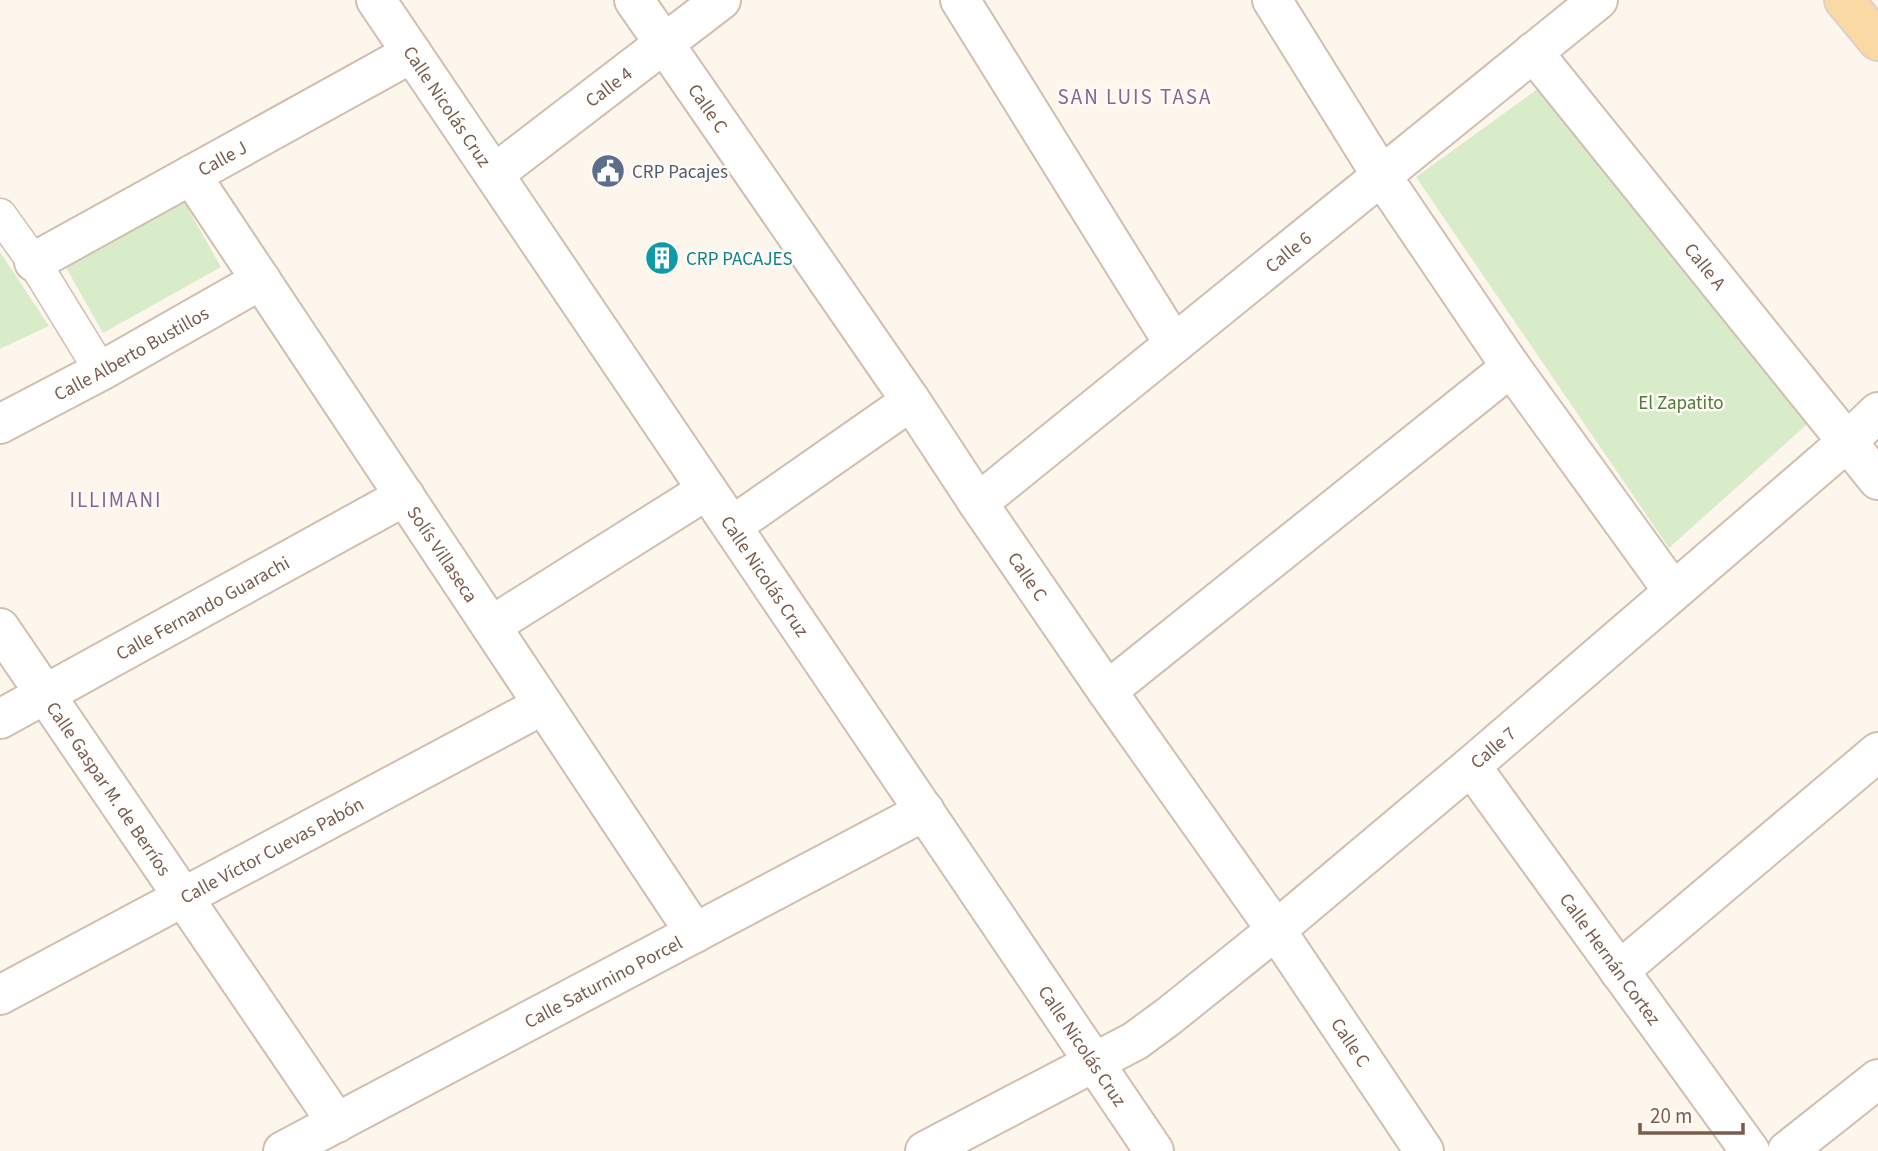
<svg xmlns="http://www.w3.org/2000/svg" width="1878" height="1151" font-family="'Source Sans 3',sans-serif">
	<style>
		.green { fill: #d8ecc9 }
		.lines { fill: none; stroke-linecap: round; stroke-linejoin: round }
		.pedestrian-casing { stroke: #d1beb0; stroke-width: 35 }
		.minor-casing { stroke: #d1beb0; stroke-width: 42 }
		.primary-casing { stroke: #dad1cd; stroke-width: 42 }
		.pedestrian { stroke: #fff; stroke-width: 32 }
		.minor { stroke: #fff; stroke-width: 38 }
		.primary { stroke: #fbd9a5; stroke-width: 38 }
		.labels { text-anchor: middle; stroke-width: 5; stroke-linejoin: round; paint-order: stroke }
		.street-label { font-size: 19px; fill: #7a5c4d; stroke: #fffaf3 }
		.service-label { font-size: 19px; fill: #4e5e75; stroke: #fffaf3; text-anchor: start }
		.culture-label { font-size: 19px; fill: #0d838f; stroke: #fffaf3; text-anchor: start }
		.park-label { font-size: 19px; fill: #537a41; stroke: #fffaf3 }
		.neighbourhood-label { font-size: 21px; letter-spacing: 2px; fill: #846695; stroke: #fffaf3 }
	</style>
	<rect width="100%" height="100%" fill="#fdf6ec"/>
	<g class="green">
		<polygon points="1539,88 1814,418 1669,548 1416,177"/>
		<polygon points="182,198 221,267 103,333 64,264"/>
		<polygon points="0,252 49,326 0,349"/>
	</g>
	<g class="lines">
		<g class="pedestrian-casing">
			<polyline id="pedestrian" points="0,215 34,262 101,371"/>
		</g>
		<g class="minor-casing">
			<g id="minor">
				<path id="s1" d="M376 0 1154 1151"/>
				<path id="s2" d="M634 0 911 401 978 503 1107 691 1276 930 1424 1151"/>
				<polyline points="960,0 1174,344"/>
				<polyline points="1272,0 1381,175 1511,367 1673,591"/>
				<path id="s3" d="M1533 52 1878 480"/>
				<path id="s4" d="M494 174 721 0"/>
				<path id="s5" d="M191 175 695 933"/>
				<path id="s6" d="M34 262 412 53"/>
				<path id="s7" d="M0 424 101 371 261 280"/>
				<path id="s8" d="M978 503 1598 0"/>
				<polyline points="732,526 911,401"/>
				<polyline points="491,626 707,490"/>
				<path id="s9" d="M0 628 337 1123"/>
				<polyline points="1107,691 1511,367"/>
				<path id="s10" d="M0 719 405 496"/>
				<path id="s11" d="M1471 766 1750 1151"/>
				<polyline points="1619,971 1878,752"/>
				<path id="s12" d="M0 995 543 705"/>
				<path id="s13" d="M283 1151 925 811"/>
				<path id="s14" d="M925 1151 1135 1041 1169 1016 1276 930 1471 766 1847 442 1878 412"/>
				<polyline points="1787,1151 1878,1079"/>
			</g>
		</g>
		<g class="primary-casing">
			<polyline id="primary" points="1844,0 1878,41"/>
		</g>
		<use href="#pedestrian" class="pedestrian"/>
		<use href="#minor" class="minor"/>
		<use href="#primary" class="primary"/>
	</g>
	<defs>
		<g id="civic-disc" transform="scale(1.75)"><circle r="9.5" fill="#5c6f8a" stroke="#fffaf3"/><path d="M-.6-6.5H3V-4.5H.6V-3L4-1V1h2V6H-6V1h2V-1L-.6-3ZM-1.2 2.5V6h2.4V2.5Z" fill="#fff"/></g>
		<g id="building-disc" transform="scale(1.75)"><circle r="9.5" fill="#0f9aa8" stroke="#fffaf3"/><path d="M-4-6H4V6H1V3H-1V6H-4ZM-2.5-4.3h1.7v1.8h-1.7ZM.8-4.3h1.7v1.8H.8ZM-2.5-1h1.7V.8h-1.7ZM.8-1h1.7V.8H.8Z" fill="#fff"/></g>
	</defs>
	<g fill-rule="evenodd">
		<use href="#civic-disc" x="608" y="171"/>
		<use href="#building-disc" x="662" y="258"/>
	</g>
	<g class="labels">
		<g class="street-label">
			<text dy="7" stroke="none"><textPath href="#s4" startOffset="144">Calle 4</textPath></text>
			<text dy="7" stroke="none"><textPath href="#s1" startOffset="128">Calle Nicolás Cruz</textPath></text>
			<text dy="7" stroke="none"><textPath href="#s2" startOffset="131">Calle C</textPath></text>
			<text dy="7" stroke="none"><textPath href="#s6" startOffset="215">Calle J</textPath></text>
			<text dy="7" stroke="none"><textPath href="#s8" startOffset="399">Calle 6</textPath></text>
			<text dy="7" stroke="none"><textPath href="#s3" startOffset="275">Calle A</textPath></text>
			<text dy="7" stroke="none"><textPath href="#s7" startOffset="149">Calle Alberto Bustillos</textPath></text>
			<text dy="7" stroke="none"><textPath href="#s5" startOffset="455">Solís Villaseca</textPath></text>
			<text dy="7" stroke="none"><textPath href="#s1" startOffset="695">Calle Nicolás Cruz</textPath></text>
			<text dy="7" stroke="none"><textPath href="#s2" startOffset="698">Calle C</textPath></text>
			<text dy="7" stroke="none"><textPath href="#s10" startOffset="231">Calle Fernando Guarachi</textPath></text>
			<text dy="7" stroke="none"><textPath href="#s14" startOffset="700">Calle 7</textPath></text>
			<text dy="7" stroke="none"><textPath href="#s9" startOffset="194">Calle Gaspar M. de Berríos</textPath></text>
			<text dy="7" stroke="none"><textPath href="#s12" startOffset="308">Calle Víctor Cuevas Pabón</textPath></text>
			<text dy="7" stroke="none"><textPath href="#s11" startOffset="238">Calle Hernán Cortez</textPath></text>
			<text dy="7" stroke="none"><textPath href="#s13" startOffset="362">Calle Saturnino Porcel</textPath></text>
			<text dy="7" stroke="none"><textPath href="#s2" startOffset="1265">Calle C</textPath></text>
			<text dy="7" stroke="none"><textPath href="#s1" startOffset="1262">Calle Nicolás Cruz</textPath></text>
		</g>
		<g class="service-label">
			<text x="632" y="178">CRP Pacajes</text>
		</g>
		<g class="culture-label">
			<text x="686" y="265">CRP PACAJES</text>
		</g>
		<g class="park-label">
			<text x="1681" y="409">El Zapatito</text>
		</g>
		<g class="neighbourhood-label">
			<text x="1135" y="104">SAN LUIS TASA</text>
			<text x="116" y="507">ILLIMANI</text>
		</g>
	</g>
	<path d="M1640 1123v10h103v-10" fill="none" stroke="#7a5c4d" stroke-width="3.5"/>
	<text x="1650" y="1123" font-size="21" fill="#7a5c4d" stroke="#fffaf3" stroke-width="5" paint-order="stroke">20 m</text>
</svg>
